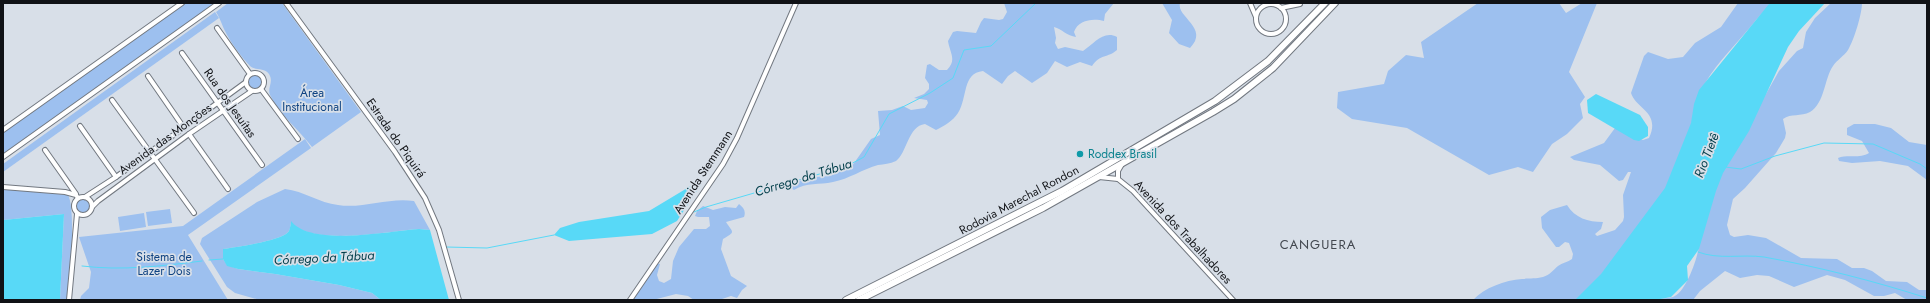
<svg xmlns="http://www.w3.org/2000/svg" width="1930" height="303" font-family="Jost,sans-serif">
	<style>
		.green { fill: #9dc0ef }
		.water { fill: #58d9f7 }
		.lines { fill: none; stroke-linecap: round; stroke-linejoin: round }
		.stream { stroke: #58d9f7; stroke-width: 1 }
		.minor-casing { stroke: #727880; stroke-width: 6 }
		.highway-casing { stroke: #727880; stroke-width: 8 }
		.minor { stroke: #fff; stroke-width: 4 }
		.highway { stroke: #fff; stroke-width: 6 }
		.culture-dot { fill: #0f9aa8; stroke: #d8dfe8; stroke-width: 1.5 }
		.labels { text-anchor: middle; stroke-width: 3.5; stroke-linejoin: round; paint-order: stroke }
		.park-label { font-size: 12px; fill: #0f4382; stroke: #d8dfe8 }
		.street-label { font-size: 12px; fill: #101216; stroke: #d8dfe8 }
		.culture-label { font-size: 12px; fill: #0d838f; stroke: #d8dfe8; text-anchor: start }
		.water-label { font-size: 13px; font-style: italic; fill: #003d49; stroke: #d8dfe8 }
		.neighbourhood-label { font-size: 13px; letter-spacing: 1px; fill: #434850; stroke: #d8dfe8 }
	</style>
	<rect width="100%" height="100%" fill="#d8dfe8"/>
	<g class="green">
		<polygon points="186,3 215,3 3,155 3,133"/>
		<path d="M228 3H282L361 112 312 147C299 130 280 115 270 95 267 88 274 82 269 74 264 67 255 71 250 66 242 58 229 40 225 31 221 23 221 20 216 12Z"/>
		<path d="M1004 3H1114L1105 14 1104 21C1093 18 1078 20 1074 32L1076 37C1067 36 1062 29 1054 27L1056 38 1055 43 1058 49 1065 47 1083 51C1094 44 1103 30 1117 37V50C1108 58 1100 54 1092 66L1080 62 1067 67 1055 61 1047 73 1032 83 1015 71 1008 76 1002 84 983 71C962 73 968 97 958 113 953 121 944 126 936 130L925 124C908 126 907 153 896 161 890 164 884 164 878 165 863 169 849 179 833 182 819 185 807 182 794 190L791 188 790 183 816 177 830 176 852 166 871 139 880 135 878 111 892 110 903 106 911 110 925 108 928 103 927 100 914 98 924 94 929 89V84L925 78 927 65 930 64 939 70H947C957 60 950 53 948 41L953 32 957 31 976 33 981 22 984 18 999 20 1003 19 1007 12Z"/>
		<path d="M1162 3H1180C1176 17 1210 28 1190 48L1179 44 1169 33 1172 20Z"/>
		<polygon points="1478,3 1559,3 1566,13 1582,3 1597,3 1569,72 1585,97 1580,104 1583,118 1567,134 1552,144 1533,172 1518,167 1489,175 1407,128 1352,119 1337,108 1338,92 1384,84 1388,71 1406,55 1424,58 1421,42"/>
		<path d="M1738 3H1774C1762 11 1755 22 1746 32 1730 51 1712 68 1701 91L1672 189 1580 300H1473C1484 288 1505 280 1522 279 1530 278 1535 279 1543 277 1550 275 1553 270 1558 266 1562 263 1568 262 1572 259L1573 254 1569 243 1565 242 1559 247H1556L1542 228 1541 217 1550 210 1567 205C1575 218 1588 222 1603 222L1601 229 1595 234 1597 236 1615 230 1623 221 1624 217 1623 195 1631 172H1628L1623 180 1619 181 1600 165 1574 160 1570 157 1604 143 1615 128 1643 140 1649 138C1661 112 1636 109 1631 93L1644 56 1648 52 1668 59 1683 57 1695 43 1721 27Z"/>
		<path d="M1831 3H1862C1862 14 1854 40 1848 50 1844 56 1837 60 1833 66 1824 79 1825 103 1810 112 1801 117 1791 113 1783 119L1786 133 1785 138 1776 153 1745 188 1733 199 1727 225 1730 235 1734 237 1748 235 1766 238 1801 258 1837 259 1852 268H1864L1872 271 1886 281 1907 282 1919 290H1927V300H1907L1895 293 1884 296H1874L1845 280 1827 275 1794 287 1769 276 1757 275 1740 278 1725 271 1700 291 1693 300H1638C1647 299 1666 299 1673 297 1687 292 1700 252 1700 238L1719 177 1779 71 1797 51 1803 48 1806 32 1815 18Z"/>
		<polygon points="215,12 219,18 3,172 3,164"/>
		<circle cx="255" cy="82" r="7"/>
		<path d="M1875 124 1891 128 1909 142 1927 145V180L1908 166 1880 161 1852 163 1839 161 1838 158C1847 154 1860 159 1869 153L1862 141 1847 135V128L1854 124Z"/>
		<polygon points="305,139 311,148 188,235 228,300 80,300 81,296 89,288 91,272 79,237 183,226"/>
		<path d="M3 189 68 195C76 208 70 281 68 300H60L64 214 3 220Z"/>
		<path d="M285 189C304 191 319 203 338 205 363 209 389 197 414 201L430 230 419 229C389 231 311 247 291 222 291 224 290 229 289 231 283 241 235 247 223 249V259L227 265 238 269 275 274 339 285 372 293 381 300H260L235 293 227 287 200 244 202 238 257 202Z"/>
		<circle cx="83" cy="206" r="8"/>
		<path d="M739 204C744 208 746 211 744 217L726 222C733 233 736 231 723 239L721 249 731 276 747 286 742 290 737 298 731 296 719 300H694L688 296 676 294 653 300H630L650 271V266L653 263 660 264 657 275 659 281 664 283 671 279 673 261 679 247 694 229H706L710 226 709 217H698L695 216 697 211 703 206 713 210 725 207 736 208Z"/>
		<polygon points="170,209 172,223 148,226 146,212"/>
		<polygon points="144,213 146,227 120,231 118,217"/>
	</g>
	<g class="water">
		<polygon points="1825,3 1799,31 1788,47 1749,131 1723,173 1716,191 1699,249 1687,266 1688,280 1671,297 1655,300 1575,300 1601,274 1665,188 1691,123 1694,104 1699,90 1769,4"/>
		<polygon points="1596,94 1640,115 1648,127 1648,136 1639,141 1634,140 1588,113 1587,100"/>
		<polygon points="699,181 702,183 677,221 652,234 569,241 554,235 560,228 579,222 649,211"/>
		<polygon points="64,214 60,300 3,300 3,220"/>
		<path d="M291 221C311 247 389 231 419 229L430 230 449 300H381L372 293 339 285 275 274 238 269 227 266 223 259V249C235 247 283 241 289 231 290 228 291 224 291 221Z"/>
	</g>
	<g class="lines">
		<g class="stream">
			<polyline points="1725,167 1741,169 1775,156 1824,143 1873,144 1920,164 1927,169"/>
			<polyline points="694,212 706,207 847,166 864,157 889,114 930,93 953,78 964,50 991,46 1036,3"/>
			<polyline points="446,247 487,248 554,235"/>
			<path d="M1698 252C1719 260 1742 254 1764 257 1819 267 1874 281 1927 298"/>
			<polyline points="209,260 223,259"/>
			<path d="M82 266C122 271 162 266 202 261"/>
		</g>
		<g class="minor-casing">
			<g id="minor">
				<polyline points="286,3 395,152 425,198 439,230 459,300"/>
				<polyline points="1250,3 1256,17"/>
				<circle cx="1271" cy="19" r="15"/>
				<polyline points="1281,8 1300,4"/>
				<polyline points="217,28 250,74"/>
				<polyline points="182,53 262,165"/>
				<circle cx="255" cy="82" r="9"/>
				<polyline points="148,76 184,128"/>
				<polyline points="261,89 298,139"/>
				<polyline points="112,100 194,213"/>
				<polyline points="80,126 116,177"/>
				<polyline points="3,130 182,3"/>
				<polyline points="189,134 228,189"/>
				<polyline points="45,150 76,194"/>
				<polyline points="3,157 219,3"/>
				<polyline points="1099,177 1118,179 1133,191 1233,300"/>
				<polyline points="1118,179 1118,171 1122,164"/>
				<polyline points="3,187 65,192 76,195 78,198"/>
				<circle cx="83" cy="206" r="9"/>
				<polyline points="85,197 116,177 246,82"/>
				<polyline points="92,207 98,201 189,134 252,91"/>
				<polyline points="69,300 77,214"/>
				<polyline points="630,300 723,164 737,138 796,3"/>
			</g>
		</g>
		<g class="highway-casing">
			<g id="highway">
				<polyline points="846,300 1062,191 1215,101 1268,61 1325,3"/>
				<polyline points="859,300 1043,208 1213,112 1234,99 1273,68 1335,3"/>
			</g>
		</g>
		<use href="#minor" class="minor"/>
		<use href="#highway" class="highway"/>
	</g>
	<circle class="culture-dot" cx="1080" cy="154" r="4"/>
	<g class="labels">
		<g class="park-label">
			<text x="312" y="97">Área<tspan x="312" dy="14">Institucional</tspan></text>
			<text x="164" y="261">Sistema de<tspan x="164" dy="14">Lazer Dois</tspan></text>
		</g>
		<g class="street-label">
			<text transform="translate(230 103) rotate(55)" y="4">Rua dos Jesuítas</text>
			<text transform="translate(396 138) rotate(55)" y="4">Estrada do Piquirá</text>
			<text transform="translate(165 139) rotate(-36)" y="4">Avenida das Monções</text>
			<text transform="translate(703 172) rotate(-57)" y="4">Avenida Stemmann</text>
			<text transform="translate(1019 200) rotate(-28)" y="4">Rodovia Marechal Rondon</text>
			<text transform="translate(1183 232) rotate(47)" y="4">Avenida dos Trabalhadores</text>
		</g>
		<g class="culture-label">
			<text x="1088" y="158">Roddex Brasil</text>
		</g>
		<g class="water-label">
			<text transform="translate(1706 155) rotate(-69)" y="5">Rio Tietê</text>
			<text transform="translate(803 177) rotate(-17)" y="5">Córrego da Tábua</text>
			<text transform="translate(324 257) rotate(-3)" y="5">Córrego da Tábua</text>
		</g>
		<g class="neighbourhood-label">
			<text x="1318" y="249">CANGUERA</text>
		</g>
	</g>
	<rect width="1930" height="303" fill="none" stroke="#101216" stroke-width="8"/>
</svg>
